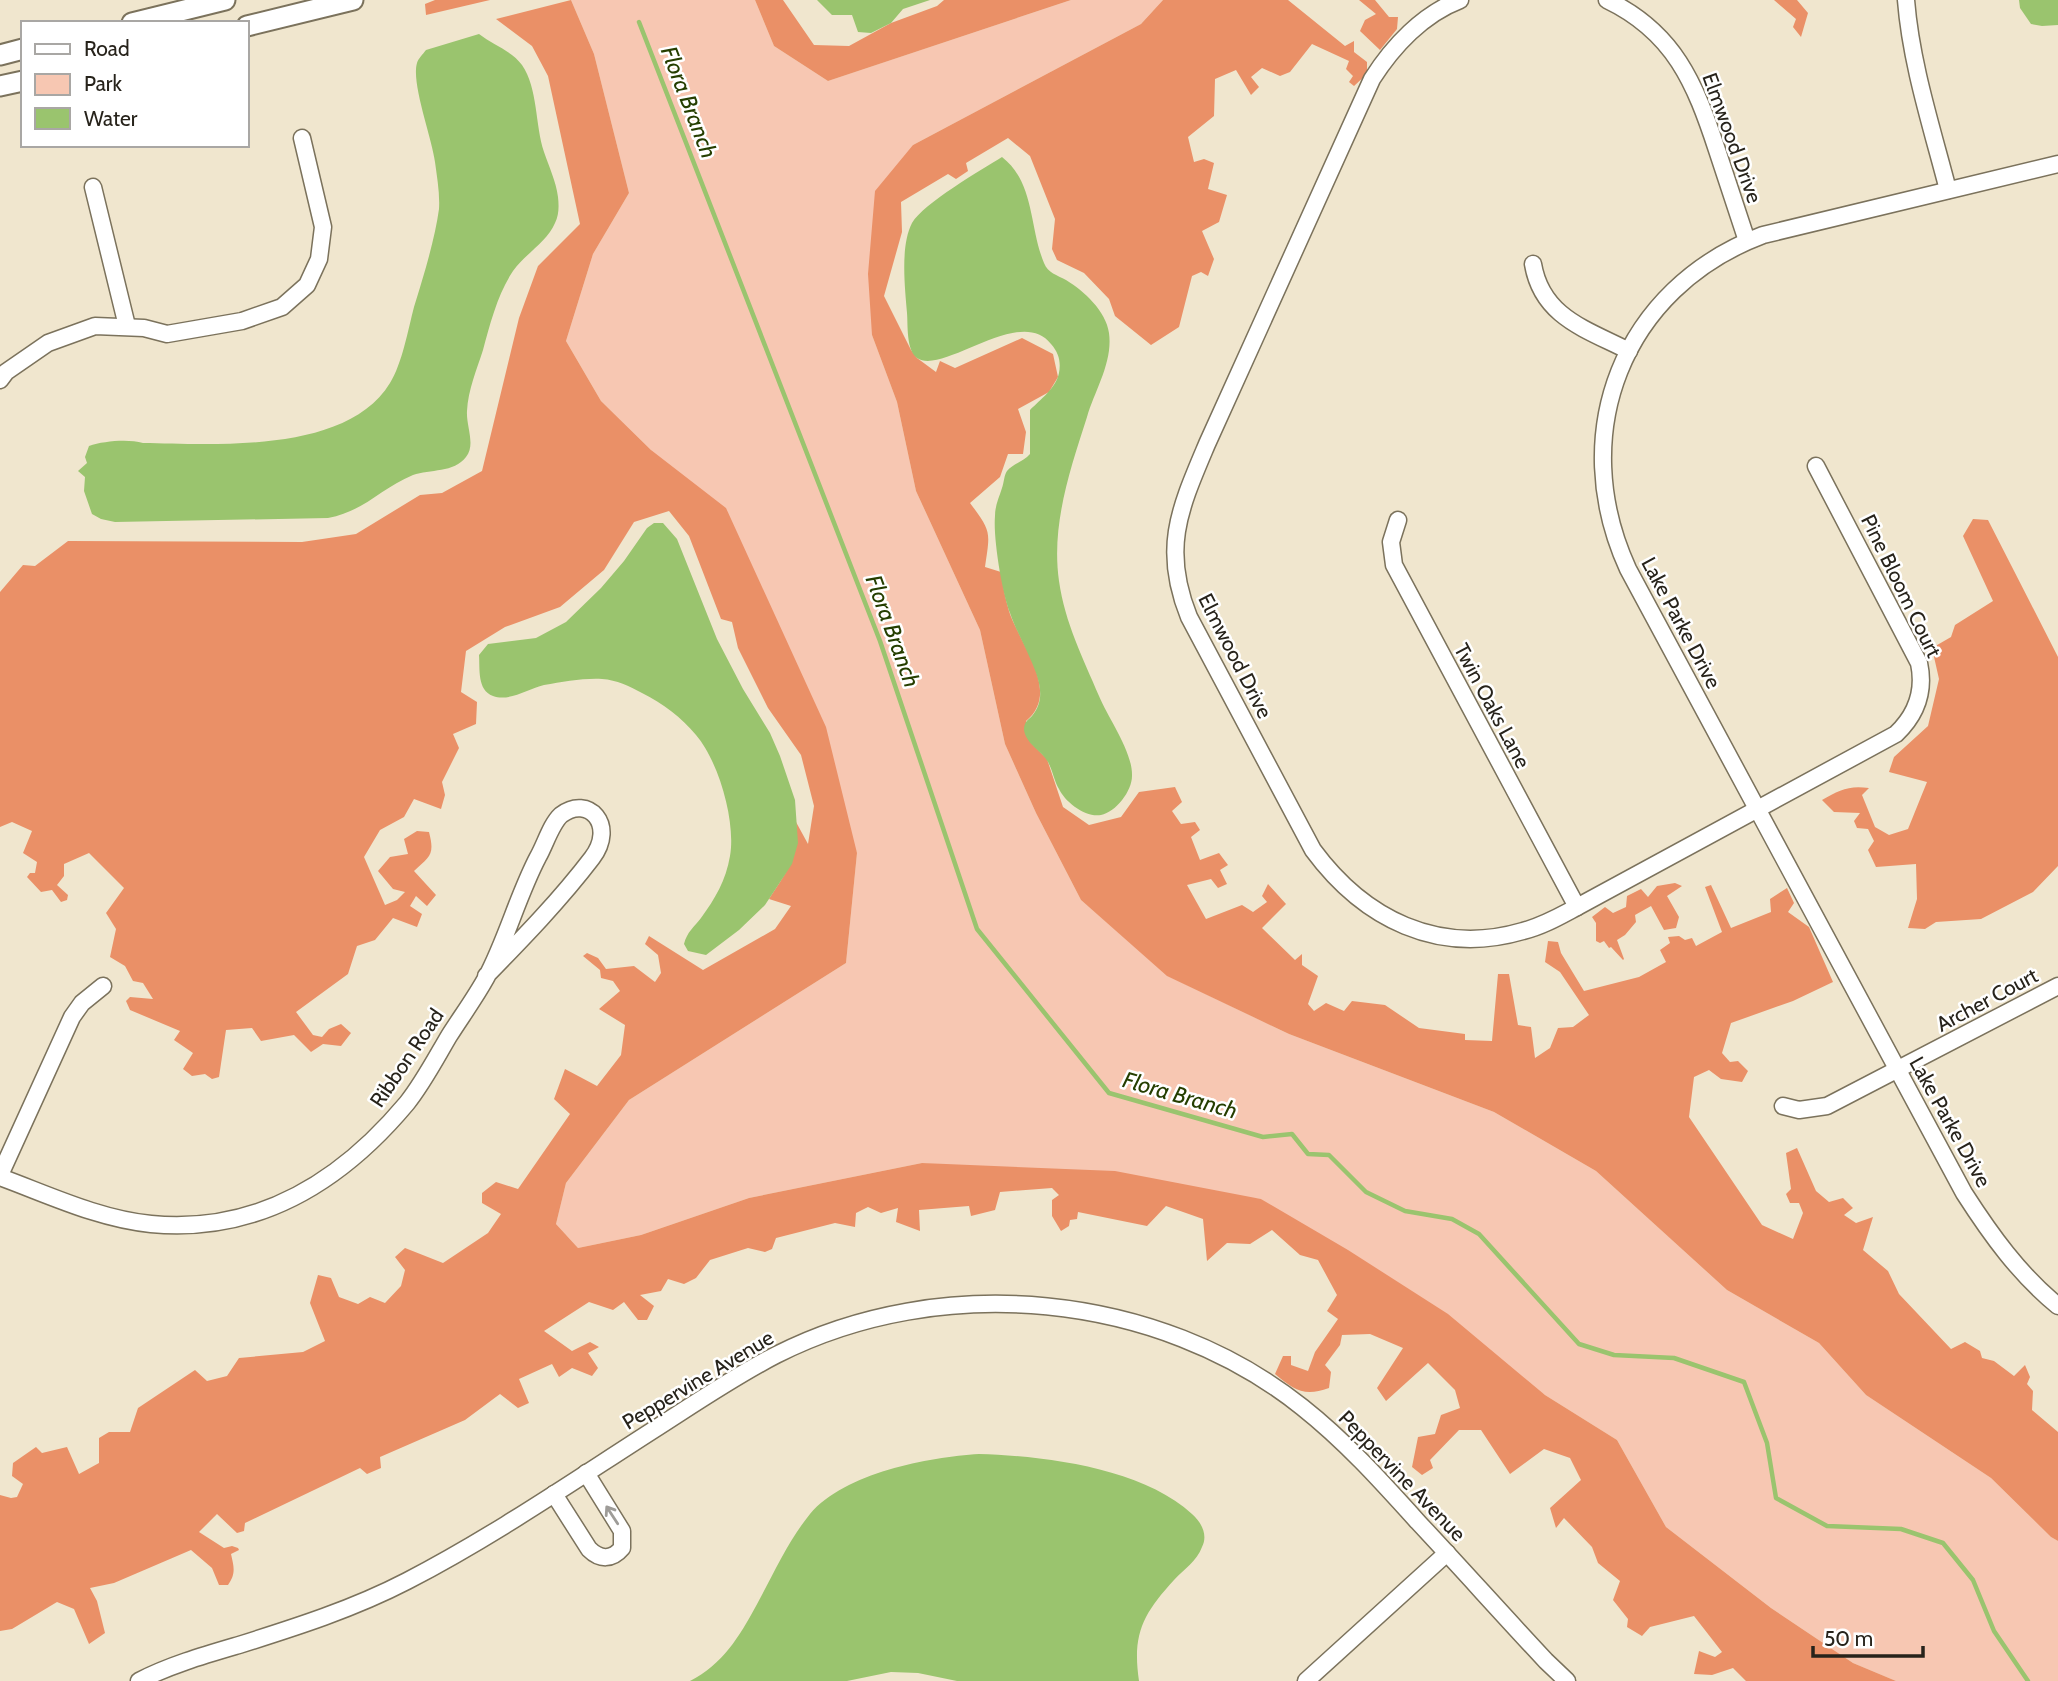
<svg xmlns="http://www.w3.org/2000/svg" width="2058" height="1681" font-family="Cabin,sans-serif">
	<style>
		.green { fill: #f7c7b2 }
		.forest { fill: #ea9067 }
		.water { fill: #9ac46e }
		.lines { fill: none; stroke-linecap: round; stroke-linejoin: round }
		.stream { stroke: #9ac46e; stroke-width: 4.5 }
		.minor-casing { stroke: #7b725c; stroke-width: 19 }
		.major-casing { stroke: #7b725c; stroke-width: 23 }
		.minor { stroke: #fff; stroke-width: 16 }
		.major { stroke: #fff; stroke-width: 19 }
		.oneway { stroke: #9e9c98 }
		.labels { text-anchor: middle; stroke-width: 5; stroke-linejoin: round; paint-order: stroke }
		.street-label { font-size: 21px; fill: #27231b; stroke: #fff }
		.water-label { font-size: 23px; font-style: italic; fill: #253e00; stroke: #fff }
	</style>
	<rect width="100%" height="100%" fill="#f0e6ce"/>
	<polygon class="green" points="571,0 755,0 774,46 828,81 1071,0 1163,0 1141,24 913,145 872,335 897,402 916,491 980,630 1005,744 1036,813 1081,900 1168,976 1289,1034 1494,1112 1596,1171 1727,1290 1819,1343 1866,1395 1991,1478 2051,1537 2058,1541 2058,1681 1896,1681 1853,1663 1771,1608 1666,1527 1617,1440 1545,1395 1261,1199 922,1163 749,1198 641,1235 578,1248 556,1224 566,1183 629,1100 846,963 857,853 651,450 601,401 566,341 593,254 629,193 594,54"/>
	<g class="forest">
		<polygon points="435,0 490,0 426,15 425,4"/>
		<path d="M571 0 594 54 629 193 593 254 566 341 601 401 651 450 726 508 826 727 857 853 846 963 629 1100 566 1183 556 1224 578 1248 641 1235 749 1198 922 1163 1115 1171 1261 1199 1348 1250 1448 1314 1545 1395 1617 1440 1666 1527 1771 1608 1853 1663 1896 1681H1746L1733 1668 1712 1675 1694 1674 1699 1651 1715 1657 1722 1652 1694 1616 1650 1627 1642 1636 1627 1627 1628 1619 1613 1600 1620 1581 1598 1563 1592 1547 1564 1518 1556 1528 1550 1508 1581 1480 1570 1458 1544 1449 1510 1474 1481 1430H1459L1430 1460 1433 1468 1422 1475 1412 1467 1418 1437 1435 1434 1441 1415 1460 1408 1455 1390 1428 1363 1386 1401 1377 1388 1403 1348 1370 1334 1342 1335 1340 1345 1325 1365 1331 1372 1329 1388C1304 1397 1294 1390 1275 1374L1283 1356H1291V1365L1308 1371 1315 1352 1338 1319 1327 1311 1337 1295 1318 1260 1300 1255 1272 1230 1250 1244 1227 1243 1207 1261 1203 1219 1166 1206 1147 1226 1078 1212 1077 1219 1070 1220 1069 1226 1061 1231 1052 1216V1200L1059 1195 1052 1188 1000 1192 995 1210 971 1216 969 1206 919 1210 920 1231 896 1222 898 1208 881 1213 868 1207 856 1213 855 1227 835 1223 776 1238 772 1249 765 1252 748 1248 710 1260 696 1278 684 1284 668 1279 661 1291 640 1295 654 1306 647 1320H638L624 1302 613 1310 589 1302 544 1331 572 1351 590 1342 599 1347 588 1353 598 1368 592 1376 572 1368 559 1377 552 1364 519 1379 529 1403 518 1408 500 1394 465 1420 380 1457 381 1468 367 1474 360 1468 245 1523 244 1531 237 1533 217 1514 199 1532 224 1548 232 1546 238 1548 239 1550 231 1554C234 1567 236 1574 228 1585H219L212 1568 191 1550 114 1583 90 1588 97 1601 105 1633 89 1644 74 1609 57 1602 12 1629 0 1631V1495L11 1498 17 1497 23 1484 12 1476 13 1463 36 1447 42 1453 67 1447 79 1474 99 1463V1438L109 1432H130L138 1408 195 1370 207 1381 227 1376 239 1358 303 1352 325 1341 310 1303 318 1275 331 1278 339 1297 358 1304 370 1297 385 1303 401 1286 405 1270 395 1257 405 1248 443 1263 488 1233 501 1214 482 1203V1193L496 1182 518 1189 570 1114 554 1099 565 1069 597 1086 621 1055 625 1025 599 1009 620 991 613 981 601 978 600 970 583 956 587 953 598 958 606 969 634 966 655 982 661 973 658 955 645 944 649 936 703 970 775 929 791 906 769 899C788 869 799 859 796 822L808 844 814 806 801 755 768 708 738 648 732 622 721 619 689 536 669 511 634 522 604 570 560 607 505 627 466 651 461 692 477 702 476 724 453 734 459 748 442 782 445 795 441 809 414 799 404 817 380 830 364 857 385 905 397 900 405 892 393 889 378 871 390 857 408 854 404 839 417 831 429 832C435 855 430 856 414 871L436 895 427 906 416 896 410 906 422 914 417 927 393 918 375 940 357 946 348 974 296 1012 313 1035 322 1037 329 1029 341 1024 351 1033 341 1046 323 1044 311 1052 294 1035 261 1041 252 1028 226 1030 219 1077 212 1079 205 1074 192 1076 183 1069 193 1053 174 1040 180 1031 130 1010 126 1001 130 997 153 999 143 983 133 981 125 966 110 957 116 929 106 913 124 888 89 853 64 864V876L57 885 68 895 67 900 61 902 52 890 41 892 27 877 30 873H35L37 862 23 853 32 831 12 822 0 827V592L23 565 35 566 68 541 302 542 356 534 420 495 442 493 482 471 519 318 538 266 580 224 548 76 532 46 496 19Z"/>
		<polygon points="755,0 783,0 814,45 849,46 891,23 937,6 944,0 1071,0 828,81 774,46"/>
		<path d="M1163 0H1288L1345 46 1354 41V52L1367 62V74L1354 86 1349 82 1353 76 1346 69 1349 61 1312 44 1290 72 1280 76 1262 68 1251 77 1259 87 1251 95 1236 70 1215 79 1214 116 1188 137 1194 162 1204 159 1214 163 1208 189 1227 195 1219 222 1202 231 1214 259 1208 276 1201 272 1192 276 1179 327 1151 345 1115 316 1109 299 1084 273 1057 260 1052 249 1055 219 1030 156 1008 138 966 163 968 171 956 179 948 174 901 202 902 232 884 296 911 350 917 358 936 372 940 361 955 368 1022 338 1053 354 1058 377 1049 392 1018 409 1026 432 1023 454H1008L1000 477 970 503C992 532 990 532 985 567L1001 572C1003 585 1005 598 1009 611 1019 643 1062 692 1026 721L1031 743 1047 759 1063 807 1089 825 1121 817 1139 792 1175 787 1182 802 1172 811 1181 824 1195 822 1200 830 1191 837 1200 860 1219 853 1228 865 1220 870 1227 884 1218 888 1211 879 1187 885 1206 919 1242 905 1253 912 1267 902 1262 896 1268 884 1286 904 1262 928 1295 960 1302 954V965L1318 976 1308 1004 1314 1011 1326 1003 1344 1011 1352 1001 1385 1005 1419 1028 1465 1034V1040L1492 1041 1498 974H1509L1518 1025 1531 1027 1535 1058 1550 1048 1558 1028 1573 1027 1589 1015 1560 972 1545 962 1548 941 1558 942 1561 953 1584 991 1639 977 1666 962 1660 950 1670 943 1668 937 1679 936 1685 940 1692 938 1696 946 1722 932 1705 887 1711 885 1731 928 1771 912 1770 899 1787 888 1794 903 1788 912 1809 927 1833 982 1793 1001 1731 1023 1722 1053 1730 1062 1738 1061 1748 1071 1742 1082 1721 1079 1709 1070 1694 1077 1689 1117 1762 1225 1793 1239 1803 1213 1799 1203H1790L1786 1194 1791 1189 1786 1153 1797 1148 1816 1191 1829 1202 1843 1198 1853 1208 1844 1215 1856 1223 1873 1217 1863 1250 1888 1271 1899 1294 1951 1349 1965 1342 1980 1351 1982 1358 1994 1361 2014 1376 2025 1365 2030 1377 2027 1384 2033 1391 2032 1410 2058 1432V1541L2051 1537 1991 1478 1866 1395 1819 1343 1727 1290 1596 1171 1494 1112 1289 1034 1167 976 1081 900 1036 813 1005 744 980 630 916 491 897 402 872 335 868 274 875 191 913 145 1141 24Z"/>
		<polygon points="1359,0 1375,0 1389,17 1398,17 1397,29 1380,50 1360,31 1365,20 1376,14"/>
		<polygon points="1774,0 1797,0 1808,13 1801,37 1793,27 1796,19"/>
		<path d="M1973 519 1988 520 2058 657V866L2033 892 1981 919 1936 922 1925 929 1908 928 1917 899 1916 864 1876 867 1868 850 1874 841 1868 829 1857 828 1854 821 1860 813 1834 812 1822 800C1839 790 1849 785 1869 788L1862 795 1875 827 1889 835 1908 829 1927 782 1889 772 1894 757 1928 726 1939 679 1932 648 1951 637 1955 625 1993 601 1963 536Z"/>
		<polygon points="1675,883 1682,886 1667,896 1679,917 1676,928 1664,930 1651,906 1635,915 1636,922 1625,935 1617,940 1624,959 1623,960 1611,947 1609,948 1604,941 1600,943 1596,941 1596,923 1592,917 1605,907 1613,913 1626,907 1627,896 1641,889 1648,897 1657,886"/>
	</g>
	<g class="water">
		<polygon points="817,0 930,0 903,9 891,23 871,33 858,32 852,15 832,15"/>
		<polygon points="2019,0 2058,0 2058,25 2042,26 2031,24 2020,8"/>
		<path d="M479 34C493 45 512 51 522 65 538 88 535 125 544 152 549 167 556 181 558 197 559 206 559 215 555 223 547 242 525 254 513 271 498 293 490 324 483 350 477 369 468 390 467 411 466 426 476 445 466 457 454 473 430 469 413 475 381 488 365 511 328 518L115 522 101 519 92 514 84 491 85 477 78 471 87 463 85 457 89 446C104 441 128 439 143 443 215 444 347 454 390 383 402 364 408 330 414 307 423 278 435 239 439 209 440 194 437 177 435 162 432 138 411 83 417 63 418 59 423 54 426 50Z"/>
		<path d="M1002 157C1035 183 1029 227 1044 263 1048 273 1057 275 1066 280 1084 291 1106 311 1109 333 1113 362 1095 390 1087 417 1070 470 1051 525 1059 581 1065 623 1083 658 1099 696 1108 718 1133 752 1132 776 1132 791 1116 812 1101 815 1086 818 1065 802 1059 789 1054 781 1053 771 1048 762 1042 751 1026 744 1024 730 1024 722 1028 720 1032 716 1048 697 1037 674 1029 656 1023 642 1015 628 1010 613 1002 592 993 538 995 516 995 505 999 498 1002 488 1004 483 1004 475 1007 471 1013 464 1024 461 1030 454V410C1040 400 1056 388 1059 373 1061 362 1059 353 1051 344 1020 304 943 376 917 358 906 350 908 325 907 313 905 288 900 246 912 223 924 203 981 170 1002 157Z"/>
		<path d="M654 523H663L677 539 717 639 743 689 770 733 780 756 795 800 798 843 792 864 765 905 739 930 706 955 688 951 684 944C687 932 694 927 701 918 715 899 726 880 730 856 736 822 719 762 696 735 681 717 664 704 642 693 629 686 617 680 602 679 583 678 563 682 544 685 528 689 509 702 493 696 477 690 480 669 479 655L488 644 536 638 566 622 601 588 624 561 647 528Z"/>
		<path d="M979 1454C1045 1456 1142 1468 1192 1514 1202 1523 1208 1535 1202 1547 1197 1561 1184 1569 1174 1580 1143 1614 1132 1634 1139 1681H957L918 1673 891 1672 847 1681H690C723 1664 739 1637 756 1606 773 1575 788 1541 810 1514 845 1473 928 1457 979 1454Z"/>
	</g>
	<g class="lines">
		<polyline class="stream" points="639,22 880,641 977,929 1109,1093 1263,1137 1292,1134 1308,1154 1329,1155 1366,1192 1405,1211 1452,1219 1479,1234 1579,1344 1614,1355 1674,1358 1744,1382 1767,1443 1776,1498 1827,1526 1901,1529 1943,1543 1973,1580 1994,1631 2028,1681"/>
		<g class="minor-casing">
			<g id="minor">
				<path d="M1460 0C1423 14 1393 46 1372 79L1207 444C1180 508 1161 548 1189 617L1313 850C1364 919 1438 956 1523 931 1543 926 1560 916 1577 907L1896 734C1917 714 1925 691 1919 663L1816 466"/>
				<path d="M1607 0C1674 32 1695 83 1717 150 1727 180 1737 211 1747 241"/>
				<path d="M1906 0C1911 64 1932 128 1948 190"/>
				<path d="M2058 164 1763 235C1622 288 1566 434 1628 569L1964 1193C1991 1235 2019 1274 2058 1306"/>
				<polyline points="93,187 127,326"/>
				<path d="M1533 264C1542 317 1586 329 1629 351"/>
				<polyline points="0,380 6,372 48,343 95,326 144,328 167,334 242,321 282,307 307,285 319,259 323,227 302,138"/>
				<polyline points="1398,520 1391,542 1394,565 1577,907"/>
				<polyline points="1783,1106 1799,1110 1827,1106 2058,986"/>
				<polyline points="0,1175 72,1017 82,1003 103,986"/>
				<path d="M0 1177C49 1195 99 1219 151 1224 257 1234 341 1182 407 1103 423 1083 436 1058 449 1036 461 1017 475 998 486 978 506 941 518 895 538 857 545 845 551 824 561 815 588 794 617 825 592 858 560 900 523 938 486 976"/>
				<path d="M554 1494 589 1549C600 1560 612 1560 622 1548V1531L586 1473"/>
				<path d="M139 1681C170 1665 205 1655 239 1645 296 1627 353 1609 407 1581 494 1536 575 1480 658 1427 697 1402 735 1376 776 1355 941 1271 1158 1292 1302 1407 1345 1441 1381 1481 1418 1522 1461 1568 1503 1615 1546 1661L1567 1681"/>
				<polyline points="1306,1681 1447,1553"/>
			</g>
		</g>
		<g class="major-casing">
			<g id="major">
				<polyline points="132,23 225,0"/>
				<polyline points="247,26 353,0"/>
				<polyline points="0,55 23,49"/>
				<polyline points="0,86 23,81"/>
			</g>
		</g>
		<use href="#minor" class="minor"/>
		<use href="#major" class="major"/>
	</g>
	<defs><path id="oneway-shaft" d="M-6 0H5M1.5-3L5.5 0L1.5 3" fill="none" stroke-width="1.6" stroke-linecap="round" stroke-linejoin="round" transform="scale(1.75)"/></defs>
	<use class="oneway" href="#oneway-shaft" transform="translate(612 1515) rotate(-123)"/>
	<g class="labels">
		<g class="street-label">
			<text transform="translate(1732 138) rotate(70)" y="7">Elmwood Drive</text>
			<text transform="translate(1901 586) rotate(64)" y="7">Pine Bloom Court</text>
			<text transform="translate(1681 623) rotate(62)" y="7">Lake Parke Drive</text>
			<text transform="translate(1235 656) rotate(63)" y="7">Elmwood Drive</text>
			<text transform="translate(1492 706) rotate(62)" y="7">Twin Oaks Lane</text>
			<text transform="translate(1987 1000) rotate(-28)" y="7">Archer Court</text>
			<text transform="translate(407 1058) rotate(-56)" y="7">Ribbon Road</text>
			<text transform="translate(1950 1122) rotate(61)" y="7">Lake Parke Drive</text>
			<text transform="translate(698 1380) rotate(-31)" y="7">Peppervine Avenue</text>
			<text transform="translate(1402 1476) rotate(46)" y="7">Peppervine Avenue</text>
		</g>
		<g class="water-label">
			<text transform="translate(689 102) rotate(69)" y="8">Flora Branch</text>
			<text transform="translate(893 631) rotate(70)" y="8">Flora Branch</text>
			<text transform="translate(1180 1095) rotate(16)" y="8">Flora Branch</text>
		</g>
	</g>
	<rect x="21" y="21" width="228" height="126" fill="#ffffff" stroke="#a9a7a4" stroke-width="2"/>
	<rect x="35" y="44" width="35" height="10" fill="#ffffff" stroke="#a9a7a4" stroke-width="2"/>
	<text x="84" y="56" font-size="21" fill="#27231b">Road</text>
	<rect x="35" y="74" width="35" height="21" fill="#f7c7b2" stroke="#a9a7a4" stroke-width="2"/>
	<text x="84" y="91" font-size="21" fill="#27231b">Park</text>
	<rect x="35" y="108" width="35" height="21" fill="#9ac46e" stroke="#a9a7a4" stroke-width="2"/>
	<text x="84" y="126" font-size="21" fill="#27231b">Water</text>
	<path d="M1813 1646v10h110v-10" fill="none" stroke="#27231b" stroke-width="3.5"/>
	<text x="1824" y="1646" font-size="21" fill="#27231b" stroke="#ffffff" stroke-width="5" paint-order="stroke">50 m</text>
</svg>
